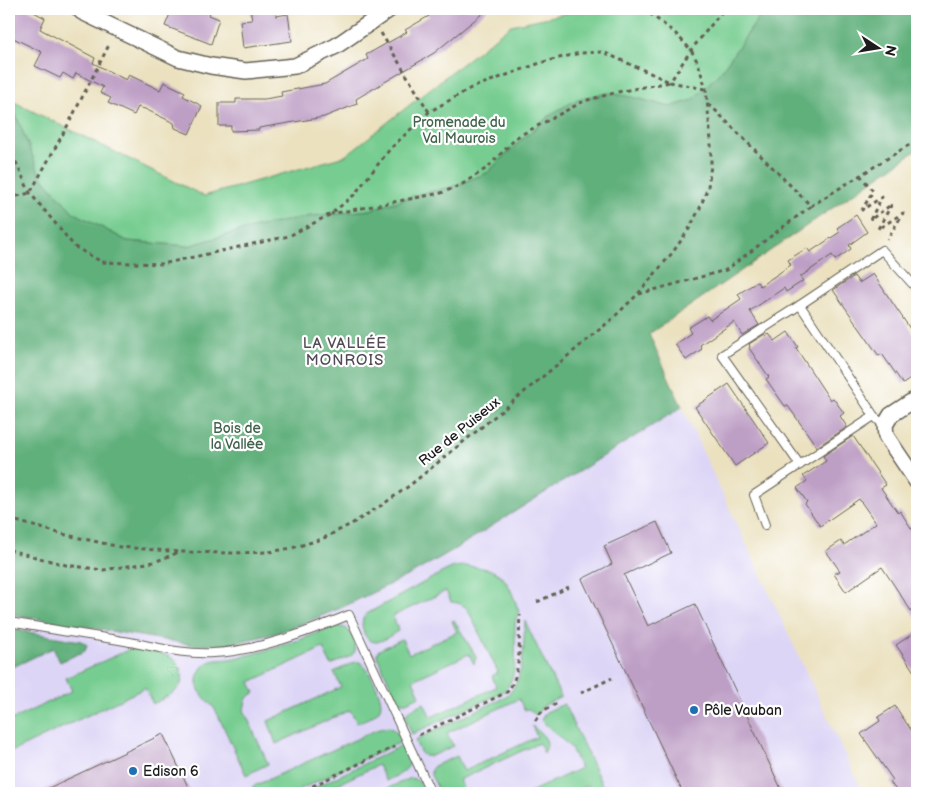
<svg xmlns="http://www.w3.org/2000/svg" width="926" height="802" font-family="'Balsamiq Sans',sans-serif">
	<style>
		.built { fill: #ddd5f6 }
		.green { fill: #77cd91; stroke: #4a7456 }
		.forest { fill: #61b07b; stroke: #3e664c }
		.building { fill: #bd9ec5 }
		.lines { fill: none; stroke-linecap: round; stroke-linejoin: round }
		.service-casing { stroke: #646155; stroke-width: 10 }
		.minor-casing { stroke: #646155; stroke-width: 18 }
		.path { stroke: #646155; stroke-width: 3; stroke-dasharray: 4 4; stroke-linecap: butt }
		.service { stroke: #fff; stroke-width: 8 }
		.minor { stroke: #fff; stroke-width: 15 }
		.poi-dot { fill: #1f6fb2; stroke: #fff; stroke-width: 2 }
		.labels { text-anchor: middle; stroke-width: 4.5; stroke-linejoin: round; paint-order: stroke }
		.park-label { font-size: 14px; fill: #40634b; stroke: #fff }
		.street-label { font-size: 14px; fill: #1c1c1c; stroke: #fff }
		.poi-label { font-size: 14px; fill: #1c1c1c; stroke: #fff; text-anchor: start }
		.neighbourhood-label { font-size: 15px; letter-spacing: 1px; fill: #544a57; stroke: #fff }
	</style>
	<rect width="100%" height="100%" fill="#fff"/>
	<filter id="ink" filterUnits="userSpaceOnUse"><feTurbulence type="fractalNoise" baseFrequency=".02" numOctaves="2"/><feDisplacementMap in="SourceGraphic" scale="10" xChannelSelector="R" yChannelSelector="G"/><feConvolveMatrix kernelMatrix="1 2 1 2 8 2 1 2 1" color-interpolation-filters="sRGB"/></filter>
	<filter id="wash" filterUnits="userSpaceOnUse"><feTurbulence type="fractalNoise" baseFrequency=".0096" numOctaves="4" result="noise"/><feDisplacementMap in="SourceGraphic" scale="20" xChannelSelector="R" yChannelSelector="G"/><feGaussianBlur stdDeviation="1.12" result="paint"/><feColorMatrix in="noise" values="0 0 0 0 0 0 0 0 0 0 0 0 0 0 0 0 0 1.4 0 .05"/><feComposite in="paint" operator="in"/></filter>
	<g filter="url(#wash)">
		<rect width="100%" height="100%" fill="#ebe1bf"/>
		<polygon class="built" points="680,403 863,793 9,793 9,604"/>
		<g class="green">
			<polygon points="570,9 692,9 694,11 695,9 765,9 722,70 693,100 670,107 632,97 578,99 553,113 520,141 487,173 451,187 420,194 370,210 311,216 251,228 188,246 127,241 73,212 40,175 10,100 204,196 345,156 511,25 568,13"/>
			<path d="M464 566C503 568 507 577 519 612 515 618 515 624 515 631 515 650 519 678 503 692L412 734C403 713 402 713 424 703L431 717 496 687 492 676 498 672 468 610C463 604 459 603 451 602L446 591 393 616 397 627 398 631C391 635 383 642 375 642 365 642 360 627 363 619 364 616 366 615 368 613L443 572 454 567Z"/>
			<polygon points="454,620 474,653 476,658 474,664 469,654 413,680 420,696 406,702 401,702 397,699 377,656 377,653 379,650 402,639 409,654 457,632 452,621"/>
			<path d="M525 621 561 697 543 706 536 715 529 709 524 710 519 699 447 733 453 746C446 749 429 760 423 755 419 752 417 745 415 740L503 698C526 685 523 643 525 621Z"/>
			<path d="M337 626C341 627 345 627 348 630 353 635 358 648 354 653 350 658 337 662 331 665L323 648 250 682 255 693 249 696 246 700 244 710 268 764 246 775 216 711C209 700 196 694 197 679 198 673 202 666 207 663 213 659 222 660 229 659 240 657 250 655 260 652 286 646 311 635 337 626Z"/>
			<path d="M130 649C141 651 155 651 166 655 172 657 178 662 180 668 190 689 167 696 153 704L145 688 9 753V721L72 691 66 678Z"/>
			<path d="M355 662H360C368 667 385 699 380 708 377 716 363 720 357 723L350 710 276 744 268 721 341 687 334 672Z"/>
			<polygon points="564,704 606,793 593,793 588,785 570,793 528,793 581,768 570,747 541,720 546,712"/>
			<path d="M532 726C542 734 552 740 544 753L539 743 459 780 465 793H440L431 775V770L434 766 457 756 464 771 537 737Z"/>
			<polygon points="388,727 396,731 401,742 292,793 255,793 252,787 376,730"/>
			<path d="M403 745 410 762C407 773 395 776 386 781L378 765 323 791 324 793H303Z"/>
			<path d="M411 778C420 780 422 786 425 793H390L388 788Z"/>
		</g>
		<g class="forest">
			<polygon points="765,9 917,9 917,150 649,334 682,407 455,549 415,572 341,608 294,627 273,634 226,645 194,645 9,614 9,97 40,175 73,212 127,241 188,246 251,228 311,216 370,210 420,194 452,187 487,173 520,141 553,113 578,99 609,93 632,97 670,107 693,100 722,70"/>
			<polygon points="9,629 81,641 85,643 87,645 85,651 60,662 53,648 9,669"/>
		</g>
		<g id="blocks">
			<g class="building">
				<polygon points="9,9 28,9 45,18 40,29 95,58 93,63 126,80 129,75 160,90 164,82 185,92 183,96 202,106 189,134 175,128 174,123 145,109 138,107 134,115 108,103 111,98 100,93 103,87 76,73 73,79 63,73 60,78 35,66 42,52 9,36"/>
				<polygon points="172,9 211,9 209,15 219,19 211,44 165,26"/>
				<polygon points="250,9 275,9 276,16 288,14 292,41 243,48 240,21 252,20"/>
				<polygon points="423,9 488,9 434,53 356,99 357,104 324,117 259,128 259,130 231,131 231,126 219,126 219,103 236,103 236,99 265,99 282,96 281,92 325,84 368,59 366,55 407,32 405,30 429,16"/>
				<polygon points="856,215 867,232 849,245 851,249 835,260 832,255 800,277 803,281 786,292 784,288 750,311 759,325 742,335 734,322 700,345 702,349 686,360 675,344 691,333 688,328 707,316 710,320 741,299 738,294 757,282 760,286 791,265 788,260 807,248 810,252 840,232 837,228"/>
				<polygon points="873,274 917,339 917,374 903,384 882,354 879,356 833,290 854,276 859,283"/>
				<polygon points="788,332 798,347 796,348 830,400 833,398 844,413 840,416 847,427 817,447 788,406 785,406 766,379 769,377 749,348 750,347 749,344 765,334 766,336 769,334 775,341"/>
				<polygon points="729,384 769,443 735,466 695,407"/>
				<polygon points="853,436 886,485 881,488 898,513 900,511 917,537 917,620 882,567 846,592 834,574 840,571 826,551 841,541 844,545 876,523 859,499 820,526 805,504 807,502 797,488 807,481 803,476 826,461 823,456"/>
				<polygon points="657,522 671,553 624,575 648,626 695,604 783,793 683,793 582,579 612,564 604,546"/>
				<polygon points="917,631 917,676 896,645"/>
				<polygon points="895,706 917,739 917,793 898,793 890,782 893,780 861,734 880,721 878,717"/>
				<polygon points="163,734 191,793 38,793 104,762"/>
			</g>
		</g>
	</g>
	<g filter="url(#ink)">
		<use href="#blocks" fill-opacity="0" stroke="#646155" stroke-width="1"/>
		<g class="lines">
			<g class="service-casing">
				<g id="service">
					<polyline points="800,305 722,355 800,465"/>
					<polyline points="885,425 879,421 874,416 800,305 882,250 917,289"/>
					<polyline points="765,525 754,495 874,416"/>
					<path d="M9 622C49 629 89 635 130 642 157 647 185 655 213 653 258 651 307 632 349 615L431 793"/>
				</g>
			</g>
			<g class="minor-casing">
				<g id="minor">
					<polyline points="79,9 82,12 178,58 211,66 246,71 295,66 336,46 390,9"/>
					<polyline points="917,398 891,415 885,425 886,436 917,482"/>
				</g>
			</g>
			<g class="path">
				<polyline points="381,33 429,112"/>
				<polyline points="705,89 670,82 691,50 724,9"/>
				<polyline points="708,105 714,109 811,206 917,140"/>
				<polyline points="9,147 30,193 75,247 102,262 162,264 289,236 331,214 354,195 390,149 429,112 471,88 543,62 580,53 603,52 670,82 618,92 584,101 517,137 487,168 461,185 441,193 331,214"/>
				<polyline points="860,175 873,191 862,210 882,197 870,220 892,204 878,229 903,213 887,240"/>
				<polyline points="9,196 13,197 30,193 69,123 110,43"/>
				<polyline points="639,294 726,270 811,206"/>
				<polyline points="9,519 62,534 120,547 180,552 231,553 269,552 292,548 322,539 353,523 382,505 409,486 505,408 611,320 638,294 673,252 689,229 700,208 708,187 711,165 711,141 706,89 698,63 691,50 675,33 644,9"/>
				<polyline points="9,550 66,565 103,570 154,562 177,553"/>
				<polyline points="537,602 569,587"/>
				<polyline points="581,693 612,678"/>
				<polyline points="535,721 542,711 558,703"/>
				<path d="M419 735 507 692C523 673 518 639 520 615"/>
				<polyline points="298,793 396,746"/>
			</g>
			<use href="#service" class="service"/>
			<use href="#minor" class="minor"/>
		</g>
	</g>
	<g class="poi-dot">
		<circle cx="694" cy="710" r="5"/>
		<circle cx="133" cy="771" r="5"/>
	</g>
	<g class="labels">
		<g class="park-label">
			<text x="459" y="127">Promenade du<tspan x="459" dy="16">Val Maurois</tspan></text>
			<text x="237" y="433">Bois de<tspan x="237" dy="16">la Vallée</tspan></text>
		</g>
		<g class="street-label">
			<text transform="translate(459 431) rotate(-39)" y="5">Rue de Puiseux</text>
		</g>
		<g class="poi-label">
			<text x="704" y="715">Pôle Vauban</text>
			<text x="143" y="776">Edison 6</text>
		</g>
		<g class="neighbourhood-label">
			<text x="345" y="348">LA VALLÉE<tspan x="345" dy="17">MONROIS</tspan></text>
		</g>
	</g>
	<rect width="926" height="802" fill="none" stroke="#fff" stroke-width="30"/>
	<g transform="translate(878 48) rotate(102)" stroke="#ffffff" stroke-width="4" paint-order="stroke">
	<path d="M0-4L9 19L0 12L-9 19Z" fill="#1c1c1c"/>
	<text y="-8" font-size="14" font-weight="bold" text-anchor="middle" fill="#1c1c1c">N</text>
	</g>
</svg>
